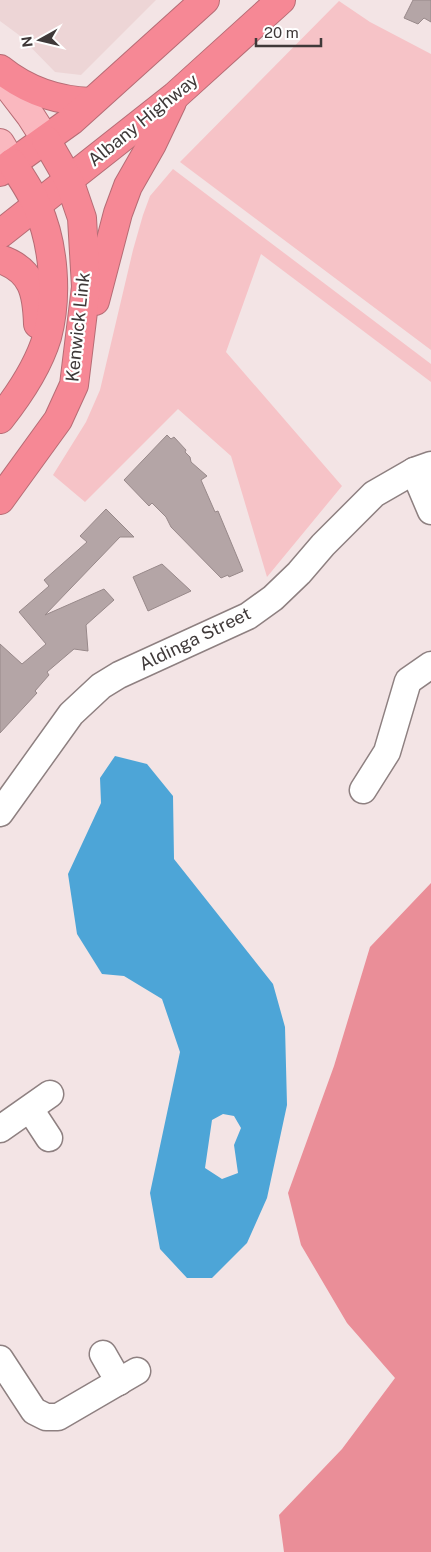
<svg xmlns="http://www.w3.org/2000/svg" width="431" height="1552" font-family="'Public Sans',sans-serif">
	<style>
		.built { fill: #edd5d6 }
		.green { fill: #f6c3c7 }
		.forest { fill: #ea8e98 }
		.water { fill: #4da5d7; fill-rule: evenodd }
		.building { fill: #b4a5a6; stroke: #98898a }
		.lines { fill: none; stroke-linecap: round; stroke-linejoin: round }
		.minor-casing { stroke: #8e8081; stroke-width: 29 }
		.major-casing { stroke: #b66c75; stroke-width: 30 }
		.highway-casing { stroke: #b66c75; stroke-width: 30 }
		.minor { stroke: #fff; stroke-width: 26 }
		.major { stroke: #fab8bf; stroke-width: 28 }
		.highway { stroke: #f68895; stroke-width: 28 }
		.labels { text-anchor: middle; stroke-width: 4.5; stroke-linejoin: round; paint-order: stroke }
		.street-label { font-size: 18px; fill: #3f3939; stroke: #fff }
	</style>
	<rect width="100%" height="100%" fill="#f3e4e5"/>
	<polygon class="built" points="0,0 156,0 81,75 55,72 19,35 0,21"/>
	<g class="green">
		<polygon points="339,1 370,22 431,54 431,350 180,162"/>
		<polygon points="173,169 431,364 431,382 261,254 226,352 342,486 267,577 231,456 178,409 85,502 53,475 86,422 100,390 133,250 143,215 150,196"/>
	</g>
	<polygon class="forest" points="431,883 431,1552 284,1552 279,1515 342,1449 395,1378 347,1323 301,1245 288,1193 334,1066 370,947"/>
	<path class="water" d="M115 756 147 764 173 796 174 859 273 984 285 1027 287 1105 267 1198 247 1243 212 1278H187L160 1249 150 1193 180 1052 162 999 124 976 102 974 77 934 68 874 101 803 100 778ZM223 1114 234 1116 241 1128 234 1145 238 1173 222 1179 205 1168 212 1120Z"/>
	<g class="building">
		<polygon points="413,0 431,0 431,22 424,18 418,24 404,18"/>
		<polygon points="167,435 171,439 174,437 186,450 185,452 190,457 191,462 207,476 201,480 215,512 218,511 243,571 229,577 228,575 221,578 171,527 166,517 152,503 149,506 124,480"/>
		<polygon points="106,509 134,537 120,537 45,615 104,589 114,600 86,625 88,651 74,649 47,672 49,675 35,691 37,693 0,733 0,644 22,664 46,644 19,612 49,586 44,580 87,542 80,536"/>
		<polygon points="162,564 191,591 148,611 133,577"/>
	</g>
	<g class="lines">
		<g class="minor-casing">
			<g id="minor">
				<polyline points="414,471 431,511"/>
				<polyline points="363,790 387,752 408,681 431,665"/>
				<polyline points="0,813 71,714 101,686 119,675 248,616 273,598 299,573 323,545 374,494 414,471 431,465"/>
				<polyline points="30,1109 49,1138"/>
				<polyline points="0,1129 50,1094"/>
				<polyline points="103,1354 119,1382"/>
				<polyline points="0,1359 34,1411 46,1417 58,1417 137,1371"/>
			</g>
		</g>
		<g class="major-casing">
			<g id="major">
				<polyline points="0,76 30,115 46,140"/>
				<polyline points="0,143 12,163"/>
			</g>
		</g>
		<g class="highway-casing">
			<g id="highway">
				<path d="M0 69C26 90 58 101 91 102"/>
				<polyline points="0,172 71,121 205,0"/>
				<polyline points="0,234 175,96 281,0"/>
				<path d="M0 259C33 270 37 293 38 324"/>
				<polyline points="95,301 118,213 128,186 152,144 172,102"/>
				<path d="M0 419C19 395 38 367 47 337 58 296 54 244 37 206 31 191 21 177 12 163"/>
				<polyline points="0,500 58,420 74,385 86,287 82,218 69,180 46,140"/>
			</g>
		</g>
		<use href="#minor" class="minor"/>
		<use href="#major" class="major"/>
		<use href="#highway" class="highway"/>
	</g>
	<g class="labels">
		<g class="street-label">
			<text transform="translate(143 120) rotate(-39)" y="6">Albany Highway</text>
			<text transform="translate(78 327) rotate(-84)" y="6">Kenwick Link</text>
			<text transform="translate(195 639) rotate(-26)" y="6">Aldinga Street</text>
		</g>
	</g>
	<g transform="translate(40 40) rotate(262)" stroke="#ffffff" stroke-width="4" paint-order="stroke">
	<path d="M0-4L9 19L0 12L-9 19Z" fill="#3f3939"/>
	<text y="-8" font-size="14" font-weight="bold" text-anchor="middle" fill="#3f3939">N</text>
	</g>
	<path d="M256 38v8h65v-8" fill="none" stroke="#3f3939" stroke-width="2.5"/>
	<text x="264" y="38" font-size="15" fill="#3f3939" stroke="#ffffff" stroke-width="4" paint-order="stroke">20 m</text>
</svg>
